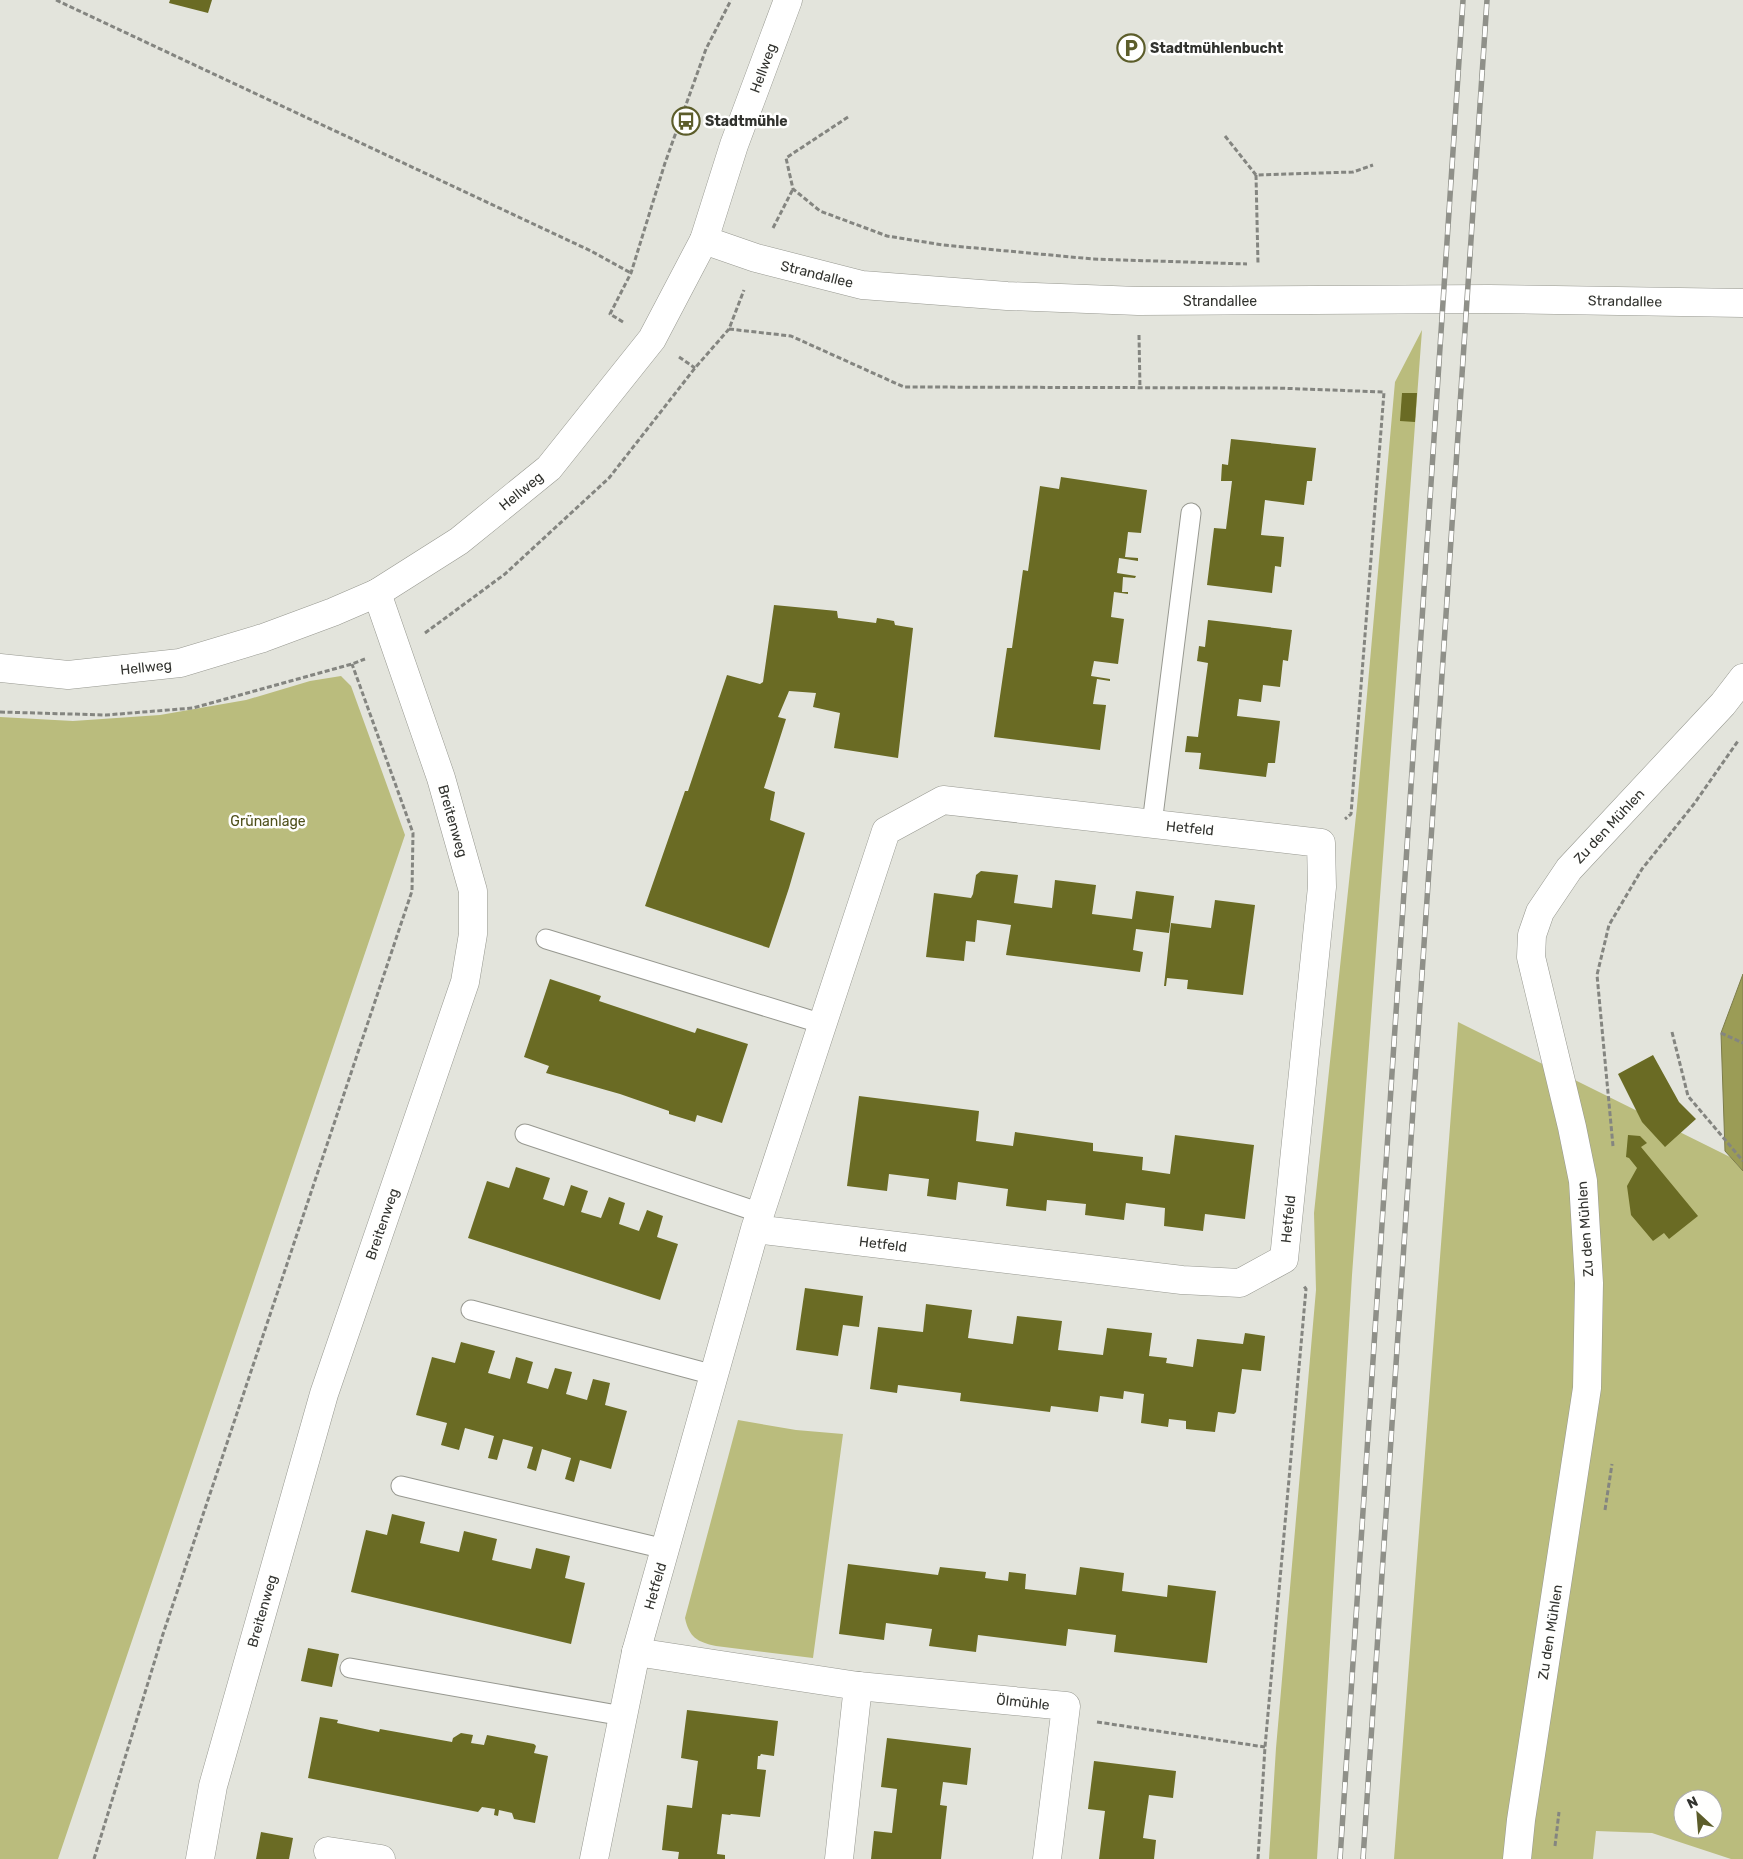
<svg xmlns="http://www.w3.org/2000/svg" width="1743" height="1859" font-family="Rubik,sans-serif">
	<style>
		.green { fill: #babc7d; fill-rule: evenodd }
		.water { fill: #9b9c56; stroke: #7c7c4a }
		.building { fill: #6a6b24 }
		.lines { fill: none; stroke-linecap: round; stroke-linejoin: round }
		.service-casing { stroke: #979890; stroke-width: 21 }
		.minor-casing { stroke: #979890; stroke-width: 29 }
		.tertiary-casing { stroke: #979890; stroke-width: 29 }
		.path { stroke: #848580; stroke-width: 3; stroke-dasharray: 5 2.5; stroke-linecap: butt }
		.service { stroke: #fff; stroke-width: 19 }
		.minor { stroke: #fff; stroke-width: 28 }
		.tertiary { stroke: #fff; stroke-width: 28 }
		.rail-casing { stroke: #8f9089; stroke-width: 5.5 }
		.rail { stroke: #fffffe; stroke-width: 4; stroke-dasharray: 11; stroke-linecap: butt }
		.labels { text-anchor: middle; stroke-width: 5; stroke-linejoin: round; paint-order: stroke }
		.poi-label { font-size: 14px; font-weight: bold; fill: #32332f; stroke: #fffffe; text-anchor: start }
		.street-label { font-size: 14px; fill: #32332f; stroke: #fffffe }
		.park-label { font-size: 14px; fill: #4f501b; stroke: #fffffe }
	</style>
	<rect width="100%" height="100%" fill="#e3e4dc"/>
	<g class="green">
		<polygon points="1422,330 1352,1275 1317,1859 1269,1859 1276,1748 1316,1290 1314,1213 1357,806 1395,382"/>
		<polygon points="341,676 351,686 405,835 58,1859 0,1859 0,717 73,721 160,715 246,700 310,681"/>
		<path d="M1458 1022 1730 1157 1743 1171V1859H1731L1652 1833 1596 1831 1593 1859H1394ZM1683 1799H1713V1829H1683Z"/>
		<path d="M738 1420 796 1430 843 1434 813 1658 716 1646C697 1642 689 1637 685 1618Z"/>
	</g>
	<polygon class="water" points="1743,974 1743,1171 1725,1151 1721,1033"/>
	<g class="building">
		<polygon points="170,0 212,0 208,13 169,3"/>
		<polygon points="1402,393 1417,393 1415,422 1400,421"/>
		<polygon points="1231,439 1316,448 1312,481 1307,481 1304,505 1265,500 1261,535 1284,537 1281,567 1275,566 1272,593 1207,585 1214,528 1226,529 1232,481 1221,481 1222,464 1228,465"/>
		<polygon points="1061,477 1147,490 1141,533 1128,532 1125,557 1138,558 1138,561 1119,558 1117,573 1136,576 1135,578 1123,577 1122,592 1128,592 1128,594 1114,592 1111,617 1124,619 1118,664 1094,661 1091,676 1110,679 1110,681 1097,679 1093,704 1106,705 1100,750 994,737 1007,648 1012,648 1023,570 1028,571 1040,486 1059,489"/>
		<polygon points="774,605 837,611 838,618 876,623 877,618 894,621 895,625 913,628 898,758 834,748 840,713 813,707 816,693 789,691 778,717 786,719 764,788 775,792 770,820 805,833 789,888 769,948 645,906 685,791 688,791 727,675 760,684 763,682"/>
		<polygon points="1208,620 1292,630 1288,661 1283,660 1280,687 1263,685 1261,702 1239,699 1237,716 1280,721 1275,763 1268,763 1266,777 1199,769 1201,753 1185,752 1187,736 1198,737 1208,663 1197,661 1199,646 1205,647"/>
		<polygon points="981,871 1018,875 1014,903 1052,908 1055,880 1096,885 1092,914 1132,919 1136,891 1174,896 1169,933 1136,929 1133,950 1143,952 1140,972 1006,955 1011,925 977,920 975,942 966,941 964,961 926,957 934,893 971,898 973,894 976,875"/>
		<polygon points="1215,900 1255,905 1243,995 1187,989 1188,980 1167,978 1166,986 1164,986 1171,923 1211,928"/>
		<polygon points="550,979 601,996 599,1001 695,1033 697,1028 748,1044 722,1123 697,1115 695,1122 669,1114 669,1111 620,1094 546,1073 549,1066 524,1057"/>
		<polygon points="1653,1055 1679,1102 1696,1119 1665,1147 1642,1122 1618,1074"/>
		<polygon points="859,1096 979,1111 976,1141 1013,1146 1015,1132 1093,1143 1093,1151 1143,1157 1142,1170 1170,1174 1175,1135 1254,1145 1245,1219 1205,1214 1203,1231 1164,1226 1165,1208 1126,1203 1124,1220 1085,1215 1086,1204 1047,1200 1046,1211 1006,1206 1008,1189 958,1182 956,1200 927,1196 929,1179 889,1174 887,1191 847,1186"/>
		<polygon points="1628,1135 1640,1136 1647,1143 1641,1147 1698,1216 1669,1239 1664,1233 1653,1241 1631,1215 1627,1186 1637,1168 1629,1158 1626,1157"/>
		<polygon points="516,1167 550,1178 543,1199 564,1206 571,1185 588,1191 581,1212 601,1218 609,1197 625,1203 619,1224 639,1231 647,1210 663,1216 657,1237 678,1244 660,1300 468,1238 487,1181 509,1188"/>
		<polygon points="805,1288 863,1296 859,1327 843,1325 838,1356 796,1350"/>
		<polygon points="926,1304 972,1310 968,1338 1013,1344 1017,1316 1062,1321 1058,1350 1103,1355 1107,1328 1152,1333 1149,1356 1167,1358 1166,1363 1193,1367 1197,1339 1243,1344 1245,1333 1265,1336 1261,1371 1242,1369 1236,1412 1234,1414 1218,1412 1215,1432 1186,1429 1186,1421 1169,1419 1168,1427 1141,1423 1144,1394 1124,1391 1123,1399 1100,1396 1098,1412 1051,1406 1050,1412 960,1401 961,1393 898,1385 897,1393 870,1389 878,1327 923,1332"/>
		<polygon points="461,1342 495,1351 488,1373 510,1379 516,1357 533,1362 527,1383 548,1389 555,1368 572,1372 566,1394 587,1400 593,1379 610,1383 605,1405 627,1411 611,1469 580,1460 574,1482 565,1479 571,1458 542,1449 536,1471 527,1468 533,1447 503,1439 497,1460 488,1458 494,1436 465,1428 459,1450 441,1445 447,1423 416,1415 432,1357 455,1363"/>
		<polygon points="392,1514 425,1522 420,1543 459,1552 464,1531 497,1539 492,1560 531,1569 536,1548 570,1556 565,1578 585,1583 571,1644 351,1592 366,1530 387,1535"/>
		<polygon points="848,1564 938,1575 940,1567 986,1572 985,1578 1008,1581 1009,1572 1026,1574 1025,1589 1076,1595 1080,1567 1124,1573 1122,1591 1167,1597 1168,1585 1216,1591 1207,1663 1114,1652 1116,1635 1068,1629 1066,1646 978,1635 976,1652 929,1646 932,1629 886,1623 884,1640 839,1634"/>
		<polygon points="308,1648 339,1654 332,1687 301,1681"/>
		<polygon points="687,1710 778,1721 774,1756 761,1754 760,1756 758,1756 757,1769 766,1770 760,1817 731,1814 730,1815 722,1814 717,1854 725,1855 725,1859 678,1859 679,1852 662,1850 667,1805 692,1808 698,1761 681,1758"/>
		<polygon points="320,1717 338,1720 337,1723 379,1732 380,1729 452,1742 453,1738 461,1733 473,1735 471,1743 484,1745 487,1735 534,1744 536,1746 534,1753 548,1756 535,1823 514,1819 512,1813 499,1810 498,1816 494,1815 495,1809 482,1807 478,1812 308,1778"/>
		<polygon points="887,1738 971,1748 967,1785 943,1782 940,1805 947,1806 941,1859 871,1859 874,1831 892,1833 897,1789 881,1787"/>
		<polygon points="1094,1761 1176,1771 1173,1798 1149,1795 1143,1838 1156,1840 1154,1859 1099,1859 1105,1811 1088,1809"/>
		<polygon points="261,1832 293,1838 289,1859 256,1859"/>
	</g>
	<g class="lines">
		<g class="service-casing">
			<g id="service">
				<polyline points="1152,824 1191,513"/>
				<polyline points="546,939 823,1024"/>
				<polyline points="525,1134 761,1213"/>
				<polyline points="471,1310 714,1375"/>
				<polyline points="401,1486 665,1549"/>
				<polyline points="350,1668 623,1716"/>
			</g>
		</g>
		<g class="minor-casing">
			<g id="minor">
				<polyline points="704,240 756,258 862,285 1007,296 1138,301 1489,299 1743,303"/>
				<polyline points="636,1652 858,1686 1066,1706 1047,1859"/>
				<polyline points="328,1851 381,1859"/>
				<polyline points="200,1859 213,1786 324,1394 465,982 473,934 473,891 441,778 377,593"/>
				<polyline points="594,1859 636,1652 755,1229 886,831 943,800 1321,843 1322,887 1284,1259 1240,1283 1182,1280 755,1229"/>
				<polyline points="839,1859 858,1686"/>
				<polyline points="1517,1859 1521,1820 1587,1388 1589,1283 1583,1181 1572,1127 1531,957 1532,935 1540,912 1569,869 1723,704 1743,678"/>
			</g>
		</g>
		<g class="tertiary-casing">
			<polyline id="tertiary" points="0,668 68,675 180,663 263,638 333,612 377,593 459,541 549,468 652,339 704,240 734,145 788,0"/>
		</g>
		<g class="path">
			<polyline points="56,0 591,251 631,273"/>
			<polyline points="848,117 786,158 793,189 820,211 887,236 943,245 1093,259 1247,264"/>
			<polyline points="1225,136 1256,175 1353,172 1373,165"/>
			<polyline points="1256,175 1258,264"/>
			<polyline points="773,228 793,189"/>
			<polyline points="623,322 610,314 631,273 665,163 706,49 731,0"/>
			<polyline points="729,329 791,336 904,387 1276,388 1384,392 1351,814 1345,819"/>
			<polyline points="1139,335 1140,389"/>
			<polyline points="679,357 695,368"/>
			<polyline points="425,633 505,574 609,478 695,368 729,329 744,290"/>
			<polyline points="0,712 106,715 193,708 352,664 365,659"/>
			<polyline points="1672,1032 1688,1096 1743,1161"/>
			<polyline points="1721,1033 1743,1043"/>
			<polyline points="1613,1146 1597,975 1609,925 1642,869 1694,804 1738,741"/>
			<polyline points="1605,1510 1612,1464"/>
			<polyline points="1097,1722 1265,1747"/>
			<polyline points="1555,1846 1559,1812"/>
			<polyline points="94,1859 162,1637 412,891 413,833 352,664"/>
			<polyline points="1258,1859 1265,1747 1306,1289 1303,1285"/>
		</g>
		<use href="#service" class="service"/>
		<use href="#minor" class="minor"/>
		<use href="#tertiary" class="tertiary"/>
		<g class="rail-casing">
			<g id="rail">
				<polyline points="1340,1859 1463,0"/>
				<polyline points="1363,1859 1487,0"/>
			</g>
		</g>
		<use href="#rail" class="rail"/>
	</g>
	<defs>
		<g id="parking-ring" transform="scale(1.4375)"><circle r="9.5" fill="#fffffe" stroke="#5c5d2a" stroke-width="1.5"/><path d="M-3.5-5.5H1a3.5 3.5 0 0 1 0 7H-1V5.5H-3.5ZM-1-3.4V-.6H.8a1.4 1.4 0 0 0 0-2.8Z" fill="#5c5d2a"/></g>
		<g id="bus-ring" transform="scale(1.4375)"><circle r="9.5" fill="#fffffe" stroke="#5c5d2a" stroke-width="1.5"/><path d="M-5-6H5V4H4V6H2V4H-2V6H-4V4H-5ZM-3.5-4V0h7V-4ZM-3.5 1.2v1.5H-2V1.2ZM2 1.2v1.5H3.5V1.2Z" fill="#5c5d2a"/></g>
	</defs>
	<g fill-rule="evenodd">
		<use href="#parking-ring" x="1131" y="48"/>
		<use href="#bus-ring" x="686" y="121"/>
	</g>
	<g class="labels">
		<g class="poi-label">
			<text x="1150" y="53">Stadtmühlenbucht</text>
			<text x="705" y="126">Stadtmühle</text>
		</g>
		<g class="street-label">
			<text transform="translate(763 68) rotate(-70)" y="5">Hellweg</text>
			<text transform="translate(817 274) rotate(14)" y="5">Strandallee</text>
			<text x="1220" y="306">Strandallee</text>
			<text transform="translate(1625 301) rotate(1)" y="5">Strandallee</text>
			<text transform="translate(521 491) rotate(-39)" y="5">Hellweg</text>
			<text transform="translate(146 667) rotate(-6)" y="5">Hellweg</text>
			<text transform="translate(453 821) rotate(74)" y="5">Breitenweg</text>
			<text transform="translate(1609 826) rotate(-47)" y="5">Zu den Mühlen</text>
			<text transform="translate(1190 828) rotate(6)" y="5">Hetfeld</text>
			<text transform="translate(1288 1219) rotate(-84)" y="5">Hetfeld</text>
			<text transform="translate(382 1224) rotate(-71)" y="5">Breitenweg</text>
			<text transform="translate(1585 1229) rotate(-94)" y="5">Zu den Mühlen</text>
			<text transform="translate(883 1244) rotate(7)" y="5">Hetfeld</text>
			<text transform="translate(655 1586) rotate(-74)" y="5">Hetfeld</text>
			<text transform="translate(262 1611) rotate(-74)" y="5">Breitenweg</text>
			<text transform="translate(1550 1632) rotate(-81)" y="5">Zu den Mühlen</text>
			<text transform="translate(1023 1702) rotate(6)" y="5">Ölmühle</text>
		</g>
		<g class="park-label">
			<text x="268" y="826">Grünanlage</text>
		</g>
	</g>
	<g transform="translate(1698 1814) rotate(334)"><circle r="24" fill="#fffffe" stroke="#adadab"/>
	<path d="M0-4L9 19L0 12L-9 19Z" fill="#5c5d2a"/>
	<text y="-8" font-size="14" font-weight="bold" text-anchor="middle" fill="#32332f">N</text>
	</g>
</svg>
